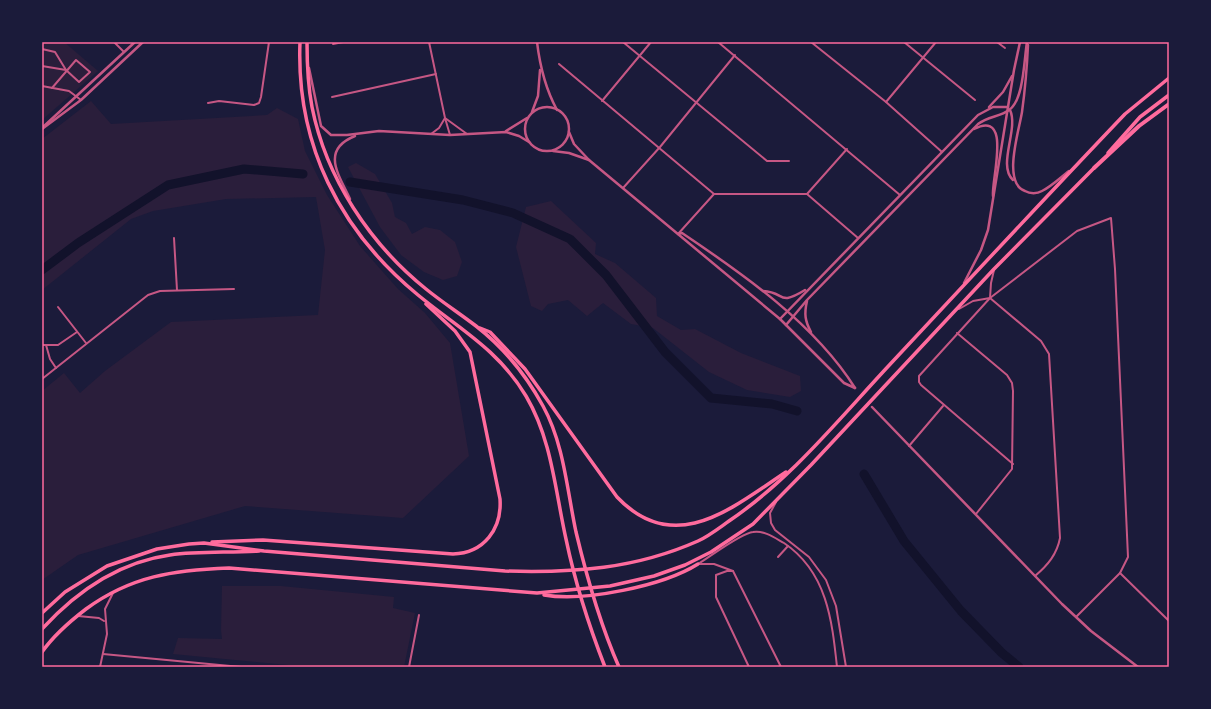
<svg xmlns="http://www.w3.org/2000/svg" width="1211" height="709" font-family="'PT Serif',serif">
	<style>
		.green { fill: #2a1e3b }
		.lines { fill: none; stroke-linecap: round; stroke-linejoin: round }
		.river { stroke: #12122b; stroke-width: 9 }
		.minor { stroke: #c65784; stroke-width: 2 }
		.tertiary { stroke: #c65784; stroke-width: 2.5 }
		.primary { stroke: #ff6b9d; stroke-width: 3.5 }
		.motorway { stroke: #ff6b9d; stroke-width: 4 }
		.neatline { fill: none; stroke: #ff6b9d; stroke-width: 1.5 }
	</style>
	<rect width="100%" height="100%" fill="#1b1b3a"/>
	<g class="green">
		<polygon points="42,42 64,42 98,71 42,120"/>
		<polygon points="91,101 111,124 267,115 277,108 298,119 305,151 327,195 360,246 398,289 425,313 450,343 469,456 403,518 245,506 78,555 42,580 42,391 64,373 80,393 105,371 171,322 318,315 325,250 316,197 226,199 153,211 131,219 42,290 42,139"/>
		<polygon points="356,163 375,174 392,203 395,217 406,223 412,234 425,227 440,230 455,242 462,262 457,276 443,280 424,272 401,255 380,227 348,167"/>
		<polygon points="551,201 596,243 595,254 615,263 656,298 657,316 681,330 695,329 741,353 800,376 801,391 790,397 747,390 709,372 653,328 631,324 603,303 587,316 568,300 548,304 542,311 531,306 516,247 526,207"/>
		<polygon points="222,586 281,586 394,597 393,608 415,613 404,667 309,667 173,654 178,638 222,639 221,630"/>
	</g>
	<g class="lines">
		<g class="river">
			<polyline points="350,182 463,200 513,213 570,239 606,275 665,352 711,398 772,404 797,411"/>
			<polyline points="42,270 78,243 168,185 244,169 303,174"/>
			<polyline points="864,474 904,541 961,611 1002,653 1019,667"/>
		</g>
		<g class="minor">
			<polyline points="114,42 124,52"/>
			<polyline points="429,42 445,118 450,135"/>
			<polyline points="623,42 767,161 789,161"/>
			<polyline points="718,42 900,195"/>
			<polyline points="811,42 886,102 942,152"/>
			<polyline points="904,42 975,100"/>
			<polyline points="997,42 1005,48"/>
			<polyline points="333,44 343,42"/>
			<polyline points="42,49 55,52 66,70"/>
			<polyline points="559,64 714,194"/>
			<polyline points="42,66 66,70 79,82 90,72 76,60 52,88"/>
			<polyline points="42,86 69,91 81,100"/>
			<polyline points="332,97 436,74"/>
			<polyline points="602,101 651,42"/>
			<polyline points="886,102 936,42"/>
			<polyline points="208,103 219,101 254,105 259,103 261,97 269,42"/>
			<polyline points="431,134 439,128 445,118 467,134"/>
			<polyline points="623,188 660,147 735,55"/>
			<polyline points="807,194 847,149"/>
			<polyline points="678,234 714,194 807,194 858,238"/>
			<polyline points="174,238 177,290"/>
			<polyline points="990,298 991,283 994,270"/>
			<polyline points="58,307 86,343"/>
			<path d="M959 309 973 301 990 298 1041 341 1049 354 1060 538C1057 554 1048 565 1035 576"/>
			<polyline points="957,333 1007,375 1012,383 1013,391 1012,469 976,514"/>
			<polyline points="42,345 58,345 77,332"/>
			<polyline points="46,345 50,359 56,368"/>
			<polyline points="42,379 148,295 160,291 234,289"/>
			<polyline points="909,446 943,406"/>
			<polyline points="1013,464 921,385 919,382 919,376 990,298 1077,231 1111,218 1115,269 1128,557 1120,573 1076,617"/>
			<polyline points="776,502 770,513 771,523 775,530 809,557 826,580 836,606 846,667"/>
			<polyline points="778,557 788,546"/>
			<path d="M698 564C710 557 741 533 753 532 764 530 775 538 784 543 827 572 832 620 837 667"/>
			<polyline points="699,564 714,564 733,571 781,667"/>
			<polyline points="733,571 727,571 716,575 716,597 749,667"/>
			<polyline points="1120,573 1169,621"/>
			<polyline points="78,616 99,618 104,621"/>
			<polyline points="103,654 241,667"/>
			<polyline points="100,667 107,634 105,609 113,593"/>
			<polyline points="409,667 419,615"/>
		</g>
		<g class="tertiary">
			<path d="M537 42C540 67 545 88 557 110"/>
			<path d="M1028 45C1027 67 1025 90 1022 112 1019 131 1002 183 1025 191 1030 194 1037 194 1042 191 1052 186 1061 177 1069 171"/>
			<polyline points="309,68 321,126 331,135 347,135 379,131 450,135 506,132 519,136 529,142"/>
			<polyline points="989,107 1003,92 1012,76"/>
			<circle cx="547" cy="129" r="22"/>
			<path d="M1010 110C1019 129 997 165 1013 180"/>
			<polyline points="532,112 538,96 540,70"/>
			<polyline points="43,127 135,42"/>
			<polyline points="42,129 81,100 143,42"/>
			<path d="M974 129C1013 109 991 180 993 196"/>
			<polyline points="506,131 527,118"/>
			<polyline points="569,132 574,144 589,160 780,319 844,383 855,388"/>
			<polyline points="553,151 569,153 589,160"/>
			<path d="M350 199C339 175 320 150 355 136"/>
			<path d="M678 234 682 233C743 274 815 324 855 388"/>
			<polyline points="964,283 981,250 988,230 1014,70 1020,42"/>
			<path d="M763 291C786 292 777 307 805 290"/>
			<path d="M807 301C804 314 805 321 811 332"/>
			<polyline points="780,319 978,115 993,107 1008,107"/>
			<path d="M786 325 807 300 978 124C988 116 1000 117 1009 110 1024 100 1024 59 1027 42"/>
			<polyline points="872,407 1062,604 1091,631 1138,667"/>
		</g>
		<g class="primary">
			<path d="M300 42C296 144 339 230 418 295 458 328 498 349 526 396 552 440 555 490 566 539 575 582 589 626 605 667"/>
			<path d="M307 42C307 64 308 86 312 107 326 178 370 244 426 289 442 302 459 313 476 326 503 347 526 375 543 406 564 444 567 490 576 532 587 578 600 624 619 667"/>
			<polyline points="1108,153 1140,117 1169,95"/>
			<path d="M480 328 490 332 525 369 617 497C675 558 733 507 786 472"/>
			<path d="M212 542 263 540 453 554C484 553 502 529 500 499L470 352 455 331 426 304"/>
			<path d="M544 595C584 602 663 586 698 564"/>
			<path d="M42 613 65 592 107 566 157 549 189 544 204 543 264 551 505 571C574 573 635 569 698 541 709 536 719 528 729 521 787 482 834 425 882 373 963 286 1043 200 1125 114L1169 78"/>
			<path d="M42 629C76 592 119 562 170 555 199 551 229 553 259 551"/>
			<path d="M42 652C54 635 69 622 86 609 131 576 174 570 229 568L537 593 610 586 654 576 685 565 711 552 753 524 811 465 994 269 1096 166"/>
		</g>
		<polyline class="motorway" points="1094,168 1139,126 1169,104"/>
	</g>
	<rect width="1211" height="709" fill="none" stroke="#1b1b3a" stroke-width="86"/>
	<rect x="43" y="43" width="1125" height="623" class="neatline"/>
</svg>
